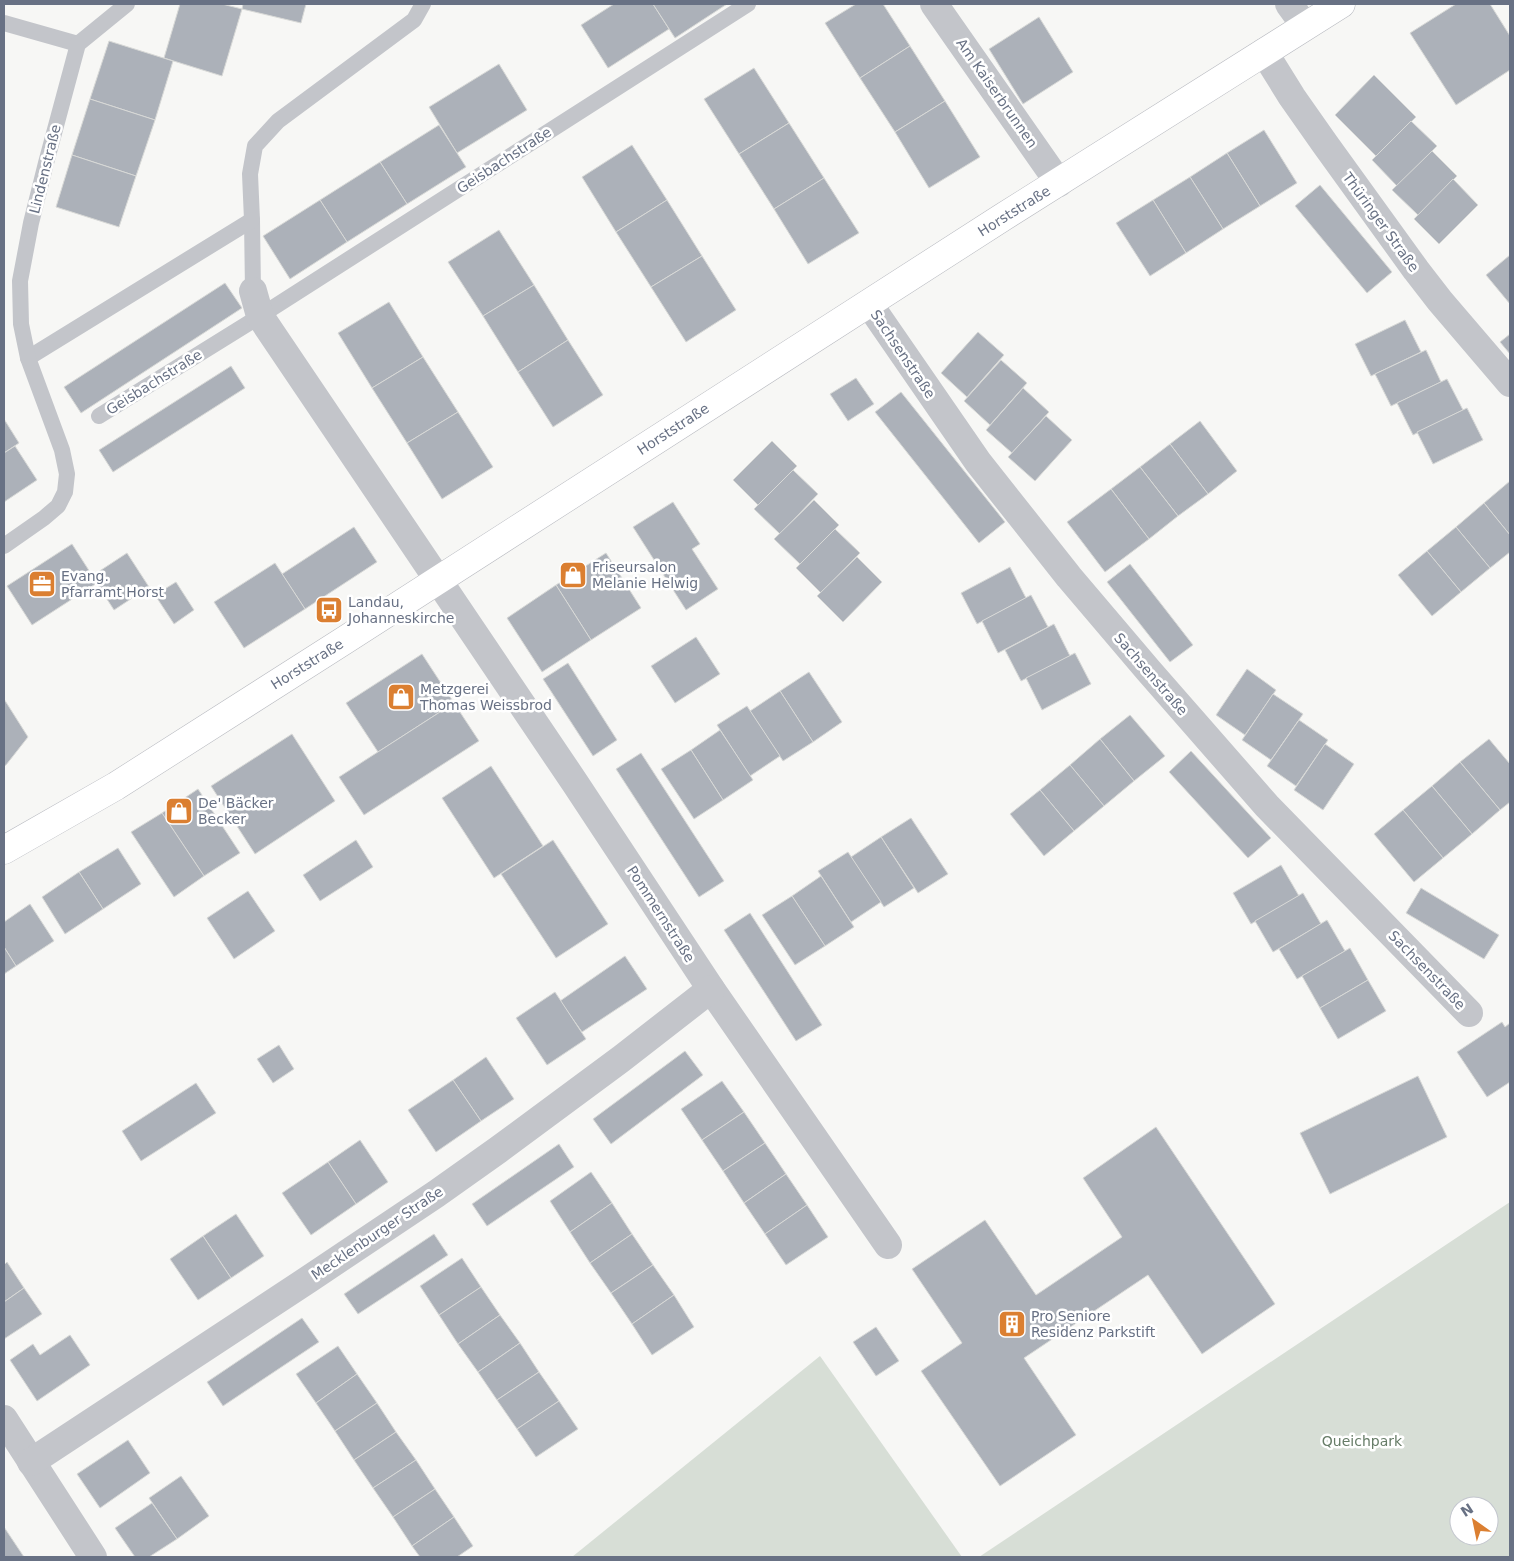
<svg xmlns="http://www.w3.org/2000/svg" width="1514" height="1561" font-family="'DejaVu Sans',sans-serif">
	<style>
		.green { fill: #d7ded6; fill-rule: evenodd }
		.building { fill: #acb1b9; stroke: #d8d9d7 }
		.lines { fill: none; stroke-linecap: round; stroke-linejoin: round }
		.secondary-casing { stroke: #b8bac0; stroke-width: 29 }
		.lane { stroke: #c3c5ca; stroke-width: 16 }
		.street { stroke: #c3c5ca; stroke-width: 28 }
		.secondary { stroke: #fff; stroke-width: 28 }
		.labels { text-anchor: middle; stroke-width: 5; stroke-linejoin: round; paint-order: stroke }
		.street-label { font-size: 14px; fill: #687184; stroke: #fff }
		.poi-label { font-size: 14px; fill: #687184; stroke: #fff; text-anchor: start }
		.park-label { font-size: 14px; fill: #667c67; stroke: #fff }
	</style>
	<rect width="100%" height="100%" fill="#f7f7f5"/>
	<g class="green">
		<path d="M1510 1202V1557H979ZM1459 1506H1489V1536H1459Z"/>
		<polygon points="820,1356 962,1557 572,1557"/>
	</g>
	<g class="building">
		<polygon points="180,4 222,4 242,9 222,76 164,58"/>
		<polygon points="243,4 306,4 301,23 242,9"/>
		<polygon points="614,4 653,4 669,29 608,68 581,25"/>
		<polygon points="653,4 727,4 675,38"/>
		<polygon points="856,4 883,4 910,46 860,78 825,23"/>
		<polygon points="1456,4 1490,4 1510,36 1510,70 1456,105 1410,33"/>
		<polygon points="1039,17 1073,72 1023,104 989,49"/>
		<polygon points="109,41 173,61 155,120 90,99"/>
		<polygon points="910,46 945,101 895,132 860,78"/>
		<polygon points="499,64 527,110 457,153 429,107"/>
		<polygon points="754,68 789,123 739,154 704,99"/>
		<polygon points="1374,75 1416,117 1376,156 1335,115"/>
		<polygon points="90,99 155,120 136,176 72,155"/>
		<polygon points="945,101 980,157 929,188 895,132"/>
		<polygon points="1411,121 1437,146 1397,186 1372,160"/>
		<polygon points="789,123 824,178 774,209 739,154"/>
		<polygon points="439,125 466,167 407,204 380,162"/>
		<polygon points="1264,130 1297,183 1260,206 1227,153"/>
		<polygon points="632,145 667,200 616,232 582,177"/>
		<polygon points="1432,151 1457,176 1418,215 1392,190"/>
		<polygon points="1227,153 1260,206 1223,229 1190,177"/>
		<polygon points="72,155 136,176 119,227 56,207"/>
		<polygon points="380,162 407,204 347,242 320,200"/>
		<polygon points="1190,177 1223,229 1186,253 1153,200"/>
		<polygon points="824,178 859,233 808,264 774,209"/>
		<polygon points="1453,179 1478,205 1439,244 1414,219"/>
		<polygon points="1320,185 1392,272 1367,293 1295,206"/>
		<polygon points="320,200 347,242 290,279 263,236"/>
		<polygon points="667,200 702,256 651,287 616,232"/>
		<polygon points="1153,200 1186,253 1150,276 1116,223"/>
		<polygon points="499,230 534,285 483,316 448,262"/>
		<polygon points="1510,255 1510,304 1486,275"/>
		<polygon points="702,256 736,310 686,342 651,287"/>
		<polygon points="225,283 242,308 81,413 64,387"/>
		<polygon points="534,285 568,340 518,372 483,316"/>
		<polygon points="389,302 423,357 372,388 338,333"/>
		<polygon points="1405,320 1421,352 1371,376 1355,344"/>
		<polygon points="978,332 1004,355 967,397 941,373"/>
		<polygon points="1510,334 1510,354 1500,342"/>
		<polygon points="568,340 603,395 553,427 518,372"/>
		<polygon points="1426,350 1441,382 1391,406 1375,374"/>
		<polygon points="423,357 458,412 407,443 372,388"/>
		<polygon points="1001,360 1027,383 990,425 964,401"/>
		<polygon points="231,366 245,388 113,472 99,450"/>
		<polygon points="856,378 874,404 848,421 830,394"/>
		<polygon points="1447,379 1463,410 1413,435 1397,403"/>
		<polygon points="1023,388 1049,412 1012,453 986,430"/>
		<polygon points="901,392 1005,522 979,543 875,412"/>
		<polygon points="1467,408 1483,440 1433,464 1417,432"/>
		<polygon points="458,412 493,467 442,499 407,443"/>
		<polygon points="1046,416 1072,440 1035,481 1008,457"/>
		<polygon points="4,419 19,443 4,453"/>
		<polygon points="1200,421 1237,471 1208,494 1170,444"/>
		<polygon points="772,441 797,466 758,505 733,480"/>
		<polygon points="1170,444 1208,494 1178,516 1140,467"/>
		<polygon points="15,446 37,480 4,502 4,453"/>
		<polygon points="1140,467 1178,516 1149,539 1111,489"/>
		<polygon points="793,470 818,494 780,534 754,509"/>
		<polygon points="1510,481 1510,535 1484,503"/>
		<polygon points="1111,489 1149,539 1105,572 1067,522"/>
		<polygon points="814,500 839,525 800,564 774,539"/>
		<polygon points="673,502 700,544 692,549 718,589 686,610 633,527"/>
		<polygon points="1484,503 1510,535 1510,552 1490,568 1456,527"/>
		<polygon points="354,527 377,562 305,609 282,574"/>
		<polygon points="1456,527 1490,568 1461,592 1427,551"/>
		<polygon points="835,529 860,553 821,593 796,568"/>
		<polygon points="72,544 97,583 32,625 7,586"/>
		<polygon points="1427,551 1461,592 1432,616 1398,575"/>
		<polygon points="127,553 149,587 114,610 92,576"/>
		<polygon points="606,553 641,608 591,640 556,585"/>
		<polygon points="857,557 882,582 843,622 817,596"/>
		<polygon points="275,563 305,609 244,648 214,602"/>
		<polygon points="1130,564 1193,645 1170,662 1107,582"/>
		<polygon points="1010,567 1026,598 977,624 961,593"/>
		<polygon points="176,582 194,610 174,624 155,595"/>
		<polygon points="556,585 591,640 542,672 507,618"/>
		<polygon points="1031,595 1048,627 998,653 982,621"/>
		<polygon points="1054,624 1070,656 1021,681 1005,650"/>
		<polygon points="696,637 720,674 675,703 651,666"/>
		<polygon points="1075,653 1091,684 1042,710 1026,678"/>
		<polygon points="422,654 454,703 378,752 346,703"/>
		<polygon points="568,663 617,740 593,756 543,679"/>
		<polygon points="1247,669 1276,690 1245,735 1216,715"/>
		<polygon points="809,672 842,722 813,742 780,691"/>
		<polygon points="780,691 813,742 783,761 750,711"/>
		<polygon points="1273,694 1303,714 1271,760 1242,740"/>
		<polygon points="4,699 28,737 6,765 4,766"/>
		<polygon points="454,703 479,741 364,815 339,777"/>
		<polygon points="747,706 780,756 750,776 717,725"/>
		<polygon points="1130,715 1165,756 1134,781 1100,739"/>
		<polygon points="1299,720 1328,740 1296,786 1267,766"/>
		<polygon points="720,730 753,780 723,800 691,750"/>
		<polygon points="292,734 335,801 255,854 211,786"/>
		<polygon points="1100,739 1134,781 1104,806 1070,765"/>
		<polygon points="1489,739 1510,764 1510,802 1500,810 1460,762"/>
		<polygon points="1325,744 1354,764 1323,810 1294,790"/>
		<polygon points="691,750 723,800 694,819 661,769"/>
		<polygon points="1191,751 1271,838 1248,858 1169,772"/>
		<polygon points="641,753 724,881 699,897 616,769"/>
		<polygon points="1460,762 1500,810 1472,834 1432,786"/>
		<polygon points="1070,765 1104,806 1074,831 1040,790"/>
		<polygon points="491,766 543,846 494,878 442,798"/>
		<polygon points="1432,786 1472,834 1443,858 1403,810"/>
		<polygon points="198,789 240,853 204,876 162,813"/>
		<polygon points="1040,790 1074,831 1044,856 1010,814"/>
		<polygon points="1403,810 1443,858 1414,882 1374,834"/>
		<polygon points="162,813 204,876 174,897 131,832"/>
		<polygon points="911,818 948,874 918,893 881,837"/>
		<polygon points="881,837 914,888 884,907 851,857"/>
		<polygon points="356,840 373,867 320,901 303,875"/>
		<polygon points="553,840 608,924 556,958 501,874"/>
		<polygon points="118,848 141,884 103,909 79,872"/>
		<polygon points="848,852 881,902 851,922 818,871"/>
		<polygon points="1281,865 1299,896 1251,924 1233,893"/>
		<polygon points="79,872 103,909 65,934 42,897"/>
		<polygon points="821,876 854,927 825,946 792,896"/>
		<polygon points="1421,888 1499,935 1484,959 1406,913"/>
		<polygon points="248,891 275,931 234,959 207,918"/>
		<polygon points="1303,893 1321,924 1273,952 1255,921"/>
		<polygon points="792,896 825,946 795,965 762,915"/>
		<polygon points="30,904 54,941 16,966 4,947 4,922"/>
		<polygon points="750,913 822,1025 796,1041 724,930"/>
		<polygon points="1327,920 1345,951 1297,979 1279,949"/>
		<polygon points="4,947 16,966 4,974"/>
		<polygon points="1350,948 1368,980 1320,1008 1302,976"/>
		<polygon points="625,956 647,989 582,1032 560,1001"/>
		<polygon points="1368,980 1386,1011 1338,1039 1320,1008"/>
		<polygon points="555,992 586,1039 547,1065 516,1018"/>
		<polygon points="1502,1022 1505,1027 1510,1023 1510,1082 1487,1097 1457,1052"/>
		<polygon points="279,1045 294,1069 273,1083 257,1059"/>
		<polygon points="685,1051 703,1075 611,1144 593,1119"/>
		<polygon points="486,1057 514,1099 481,1121 453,1080"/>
		<polygon points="1418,1076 1447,1137 1330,1194 1300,1133"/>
		<polygon points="453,1080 481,1121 436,1152 408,1110"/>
		<polygon points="722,1081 744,1112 702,1140 681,1109"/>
		<polygon points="196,1083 216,1113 141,1161 122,1131"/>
		<polygon points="744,1112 765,1143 723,1171 702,1140"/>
		<polygon points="1156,1127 1275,1304 1202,1354 1148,1275 1024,1358 1076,1435 1000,1486 921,1371 962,1343 912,1269 985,1220 1036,1295 1122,1237 1083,1178"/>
		<polygon points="360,1140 388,1182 356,1204 328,1162"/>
		<polygon points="765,1143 786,1174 744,1203 723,1171"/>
		<polygon points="559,1144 574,1167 487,1226 472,1204"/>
		<polygon points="328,1162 356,1204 311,1235 282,1193"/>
		<polygon points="591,1172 612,1203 570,1232 550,1201"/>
		<polygon points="786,1174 807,1205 765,1234 744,1203"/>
		<polygon points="612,1203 632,1234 590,1263 570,1232"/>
		<polygon points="807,1205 828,1237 786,1265 765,1234"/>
		<polygon points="236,1214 264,1256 231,1278 203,1236"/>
		<polygon points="434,1234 448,1255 358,1314 344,1294"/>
		<polygon points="632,1234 653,1265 611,1293 590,1263"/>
		<polygon points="203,1236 231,1278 198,1300 170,1259"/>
		<polygon points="462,1258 481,1287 439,1315 420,1286"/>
		<polygon points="7,1262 24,1288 4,1302 4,1265"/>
		<polygon points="653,1265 674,1295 632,1324 611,1293"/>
		<polygon points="481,1287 500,1315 458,1344 439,1315"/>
		<polygon points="24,1288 42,1314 4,1339 4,1302"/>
		<polygon points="674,1295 694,1327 652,1355 632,1324"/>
		<polygon points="500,1315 520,1343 478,1372 458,1344"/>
		<polygon points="302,1318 319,1342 223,1406 207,1382"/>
		<polygon points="876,1327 899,1361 876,1376 853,1342"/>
		<polygon points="70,1335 90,1365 37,1401 10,1360 33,1344 40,1355"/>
		<polygon points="520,1343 539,1372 497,1400 478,1372"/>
		<polygon points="338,1346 357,1374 316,1403 296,1374"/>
		<polygon points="539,1372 559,1401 517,1429 497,1400"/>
		<polygon points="357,1374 377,1403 335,1431 316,1403"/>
		<polygon points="559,1401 578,1429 536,1457 517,1429"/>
		<polygon points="377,1403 396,1432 354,1460 335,1431"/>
		<polygon points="396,1432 416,1460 373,1488 354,1460"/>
		<polygon points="128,1440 150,1473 100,1508 77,1474"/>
		<polygon points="416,1460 435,1489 393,1517 373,1488"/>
		<polygon points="181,1476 209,1516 177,1539 149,1498"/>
		<polygon points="435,1489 454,1517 412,1546 393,1517"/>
		<polygon points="152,1503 177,1539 149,1557 135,1557 115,1528"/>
		<polygon points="454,1517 473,1546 457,1557 420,1557 412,1546"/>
		<polygon points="4,1527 24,1557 4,1557"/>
	</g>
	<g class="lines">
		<g class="secondary-casing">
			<polyline id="secondary" points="4,850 116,786 345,640 1003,217 1341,4"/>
		</g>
		<g class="lane">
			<polyline points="4,23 78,44"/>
			<polyline points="253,291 252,220 250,174 255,146 278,121 414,20 423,4"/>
			<polyline points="28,358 252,220"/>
			<polyline points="99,416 260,316 748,4"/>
			<polyline points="4,546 44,518 58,506 65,492 67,474 62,450 28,358 21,324 20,281 31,223 46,163 78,44 127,4"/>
		</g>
		<g class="street">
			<polyline points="934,4 1059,183"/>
			<polyline points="1289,4 1305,26"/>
			<polyline points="1264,52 1292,97 1325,144 1416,270 1440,301 1510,383"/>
			<polyline points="253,291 260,316 575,783 711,989 888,1245"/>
			<polyline points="869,304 978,462 1069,577 1148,670 1267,806 1469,1013"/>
			<polyline points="4,1419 93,1557"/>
			<polyline points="31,1462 309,1279 436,1194 498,1150 621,1059 711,989"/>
		</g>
		<use href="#secondary" class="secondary"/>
	</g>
	<defs>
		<g id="shop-square" transform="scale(1.4375)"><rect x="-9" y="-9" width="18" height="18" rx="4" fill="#db7f31" stroke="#fff"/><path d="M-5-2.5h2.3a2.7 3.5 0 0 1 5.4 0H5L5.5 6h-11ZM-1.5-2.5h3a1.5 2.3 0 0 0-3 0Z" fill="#fff"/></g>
		<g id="office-square" transform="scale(1.4375)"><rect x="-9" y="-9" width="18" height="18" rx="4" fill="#db7f31" stroke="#fff"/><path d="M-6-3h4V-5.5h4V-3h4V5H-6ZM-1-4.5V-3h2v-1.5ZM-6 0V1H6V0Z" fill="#fff"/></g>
		<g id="bus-square" transform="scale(1.4375)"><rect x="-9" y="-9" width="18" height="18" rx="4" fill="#db7f31" stroke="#fff"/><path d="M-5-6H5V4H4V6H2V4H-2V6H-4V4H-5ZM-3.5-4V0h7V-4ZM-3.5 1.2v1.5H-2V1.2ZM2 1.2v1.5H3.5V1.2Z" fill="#fff"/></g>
		<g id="building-square" transform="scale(1.4375)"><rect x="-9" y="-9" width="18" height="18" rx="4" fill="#db7f31" stroke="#fff"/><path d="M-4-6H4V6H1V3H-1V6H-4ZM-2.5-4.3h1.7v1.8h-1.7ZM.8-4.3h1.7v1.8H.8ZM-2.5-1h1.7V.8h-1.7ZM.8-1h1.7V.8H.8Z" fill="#fff"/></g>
	</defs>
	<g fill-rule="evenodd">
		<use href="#shop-square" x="573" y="575"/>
		<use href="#office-square" x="42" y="584"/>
		<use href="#bus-square" x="329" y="610"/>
		<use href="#shop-square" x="401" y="697"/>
		<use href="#shop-square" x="179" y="811"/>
		<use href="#building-square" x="1012" y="1324"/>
	</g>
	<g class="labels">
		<g class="street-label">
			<text transform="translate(997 93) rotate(55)" y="5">Am Kaiserbrunnen</text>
			<text transform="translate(504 160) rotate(-33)" y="5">Geisbachstraße</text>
			<text transform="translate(45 169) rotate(-76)" y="5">Lindenstraße</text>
			<text transform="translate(1014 211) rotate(-32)" y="5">Horststraße</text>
			<text transform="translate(1381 222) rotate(54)" y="5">Thüringer Straße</text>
			<text transform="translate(903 354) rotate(56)" y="5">Sachsenstraße</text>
			<text transform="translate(154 382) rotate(-32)" y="5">Geisbachstraße</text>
			<text transform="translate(673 429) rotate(-33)" y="5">Horststraße</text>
			<text transform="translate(307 664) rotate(-32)" y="5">Horststraße</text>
			<text transform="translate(1151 674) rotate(49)" y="5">Sachsenstraße</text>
			<text transform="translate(661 914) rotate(57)" y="5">Pommernstraße</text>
			<text transform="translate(1427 970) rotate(46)" y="5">Sachsenstraße</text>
			<text transform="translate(377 1233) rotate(-34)" y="5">Mecklenburger Straße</text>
		</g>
		<g class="poi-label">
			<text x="592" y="572">Friseursalon<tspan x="592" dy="16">Melanie Helwig</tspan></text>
			<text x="61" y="581">Evang.<tspan x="61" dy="16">Pfarramt Horst</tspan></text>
			<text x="348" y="607">Landau,<tspan x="348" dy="16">Johanneskirche</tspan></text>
			<text x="420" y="694">Metzgerei<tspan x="420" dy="16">Thomas Weissbrod</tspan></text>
			<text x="198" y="808">De' Bäcker<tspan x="198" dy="16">Becker</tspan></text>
			<text x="1031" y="1321">Pro Seniore<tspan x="1031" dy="16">Residenz Parkstift</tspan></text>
		</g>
		<g class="park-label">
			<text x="1362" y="1446">Queichpark</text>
		</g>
	</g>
	<rect width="1514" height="1561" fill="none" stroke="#687184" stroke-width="10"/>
	<g transform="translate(1474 1521) rotate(327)"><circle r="24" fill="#ffffff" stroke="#c3c6ce"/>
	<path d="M0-4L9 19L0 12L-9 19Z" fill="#db7f31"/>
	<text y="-8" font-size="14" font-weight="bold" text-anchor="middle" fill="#687184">N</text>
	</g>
</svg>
